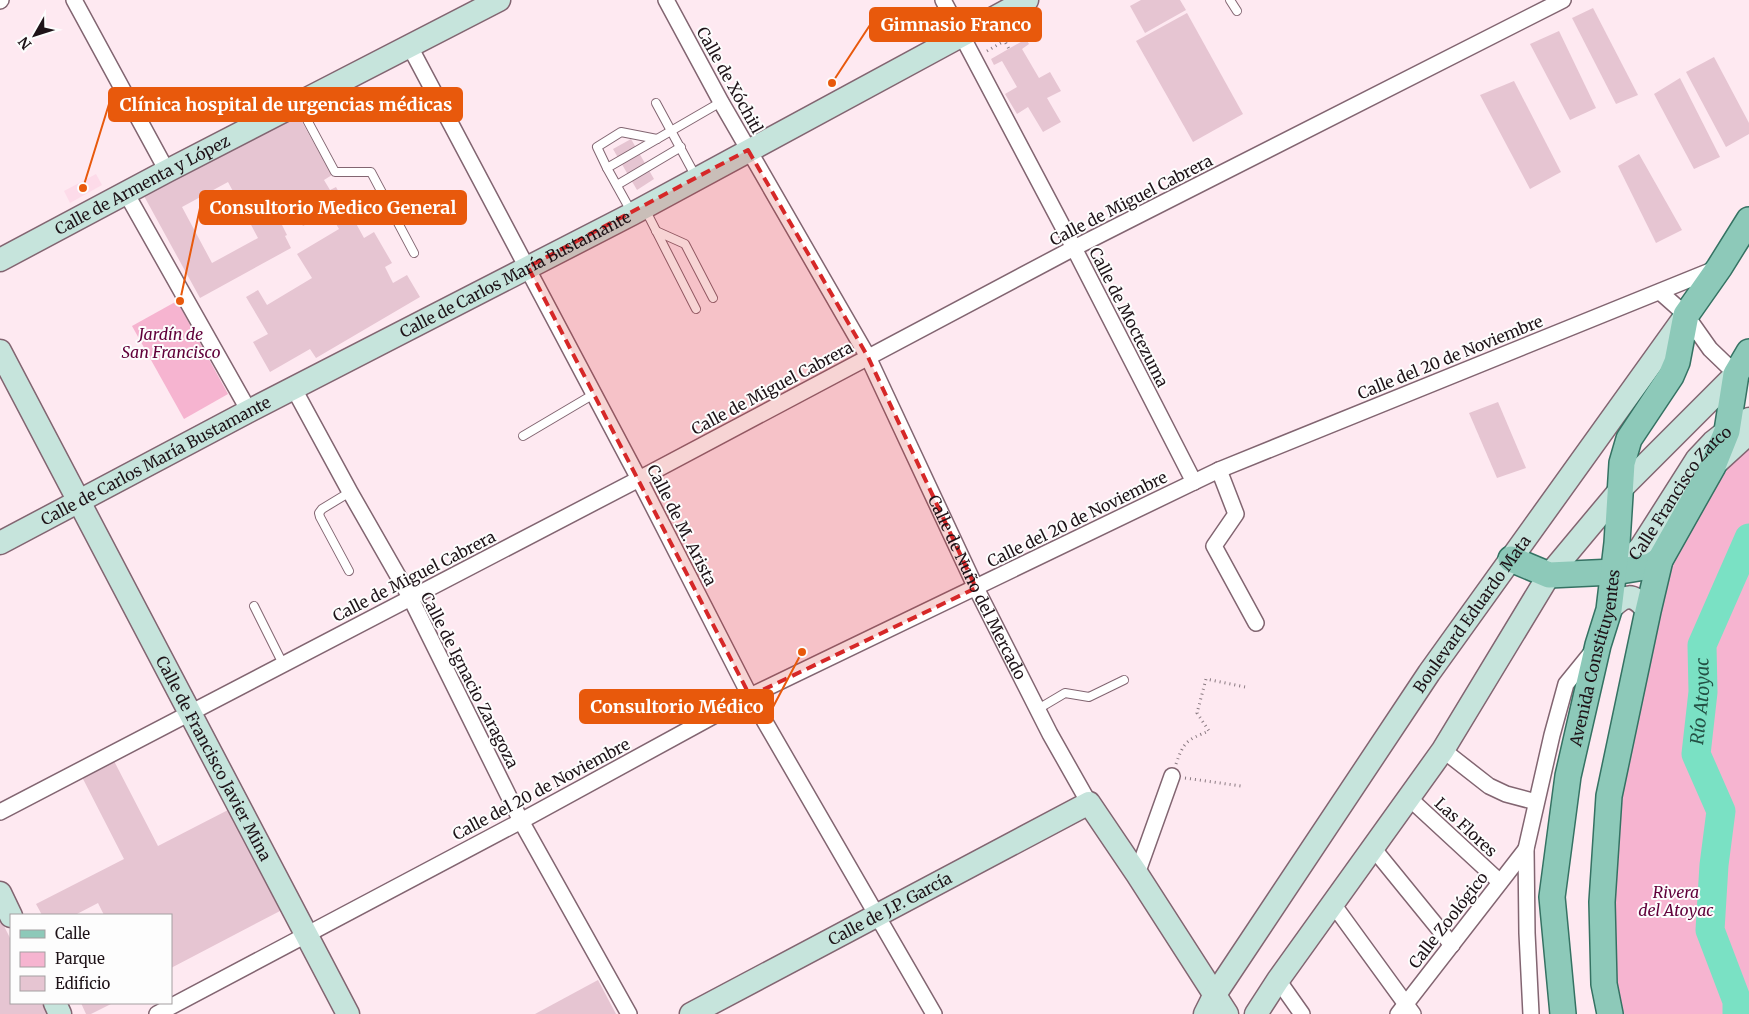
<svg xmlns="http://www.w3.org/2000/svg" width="1749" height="1014" font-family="Merriweather,serif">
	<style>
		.built { fill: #fddbe9 }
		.green { fill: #f6b4d0 }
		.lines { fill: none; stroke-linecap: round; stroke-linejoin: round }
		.river { stroke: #7ae1c4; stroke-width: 29 }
		.building { fill: #e6c5d2; fill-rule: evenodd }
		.lane-casing { stroke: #826571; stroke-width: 10 }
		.street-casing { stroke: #826571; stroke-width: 18 }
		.secondary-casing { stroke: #826571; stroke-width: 25 }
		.primary-casing { stroke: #357263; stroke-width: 28 }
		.path { stroke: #897980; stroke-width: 3; stroke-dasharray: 1 4; stroke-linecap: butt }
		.lane { stroke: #fff; stroke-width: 8 }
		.street { stroke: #fff; stroke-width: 15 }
		.secondary { stroke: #c6e4dc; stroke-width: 22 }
		.primary { stroke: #8dc9b9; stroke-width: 25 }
		.marked { fill: #d62828; fill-opacity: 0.2; stroke: #d62828; stroke-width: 4; stroke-dasharray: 10 6; stroke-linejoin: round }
		.labels { text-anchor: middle; stroke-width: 4; stroke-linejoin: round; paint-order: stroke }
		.street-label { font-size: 16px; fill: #1e1318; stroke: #fdfdfd }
		.park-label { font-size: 16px; font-style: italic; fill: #60003a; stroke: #fdfdfd }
		.water-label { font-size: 18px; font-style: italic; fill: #245145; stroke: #fdfdfd }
		.leader { fill: none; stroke: #e8590c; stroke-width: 2 }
		.callout-dot { fill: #e8590c; stroke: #fdfdfd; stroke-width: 2 }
		.callout { fill: #e8590c; stroke: #e8590c; stroke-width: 2 }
		.callout-label { font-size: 18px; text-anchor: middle; font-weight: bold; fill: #fff }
	</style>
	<rect width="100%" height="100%" fill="#fee9f1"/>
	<polygon class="built" points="96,174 102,185 70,203 64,191"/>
	<g class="green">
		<polygon points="177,301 228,394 184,419 132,326"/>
		<polygon points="1749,441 1749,1014 1613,1014 1609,796 1667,547"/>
	</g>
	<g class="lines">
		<path class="river" id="s1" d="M1737 1014V1001L1710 930 1714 865 1721 811 1696 754 1703 692 1702 645 1749 538"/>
	</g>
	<g class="building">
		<polygon points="1141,0 1180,0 1186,10 1145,33 1130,6"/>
		<polygon points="1593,8 1638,95 1616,104 1572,18"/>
		<polygon points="1187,13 1243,114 1193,142 1136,41"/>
		<polygon points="1559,31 1596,108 1570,120 1530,44"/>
		<polygon points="1026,39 1029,44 1022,49 1039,78 1050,72 1061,91 1047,98 1061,122 1043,132 1028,107 1017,114 1005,94 1017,87 1002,61 994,65 991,59"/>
		<polygon points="1714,57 1749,123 1749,134 1726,147 1686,72"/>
		<polygon points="1680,78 1720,157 1694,169 1654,94"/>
		<polygon points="1514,81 1561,172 1530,189 1480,95"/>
		<path d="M298 115 332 175 324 180 330 190 336 187 364 238 374 232 392 263 385 267 393 283 407 275 420 297 316 358 310 349 270 372 253 342 268 334 246 297 258 290 267 305 312 278 297 254 339 229 329 212 303 226 294 210 279 219 287 235 285 236 291 248 200 298 144 196 251 138 252 140ZM228 182 258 238 212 263 182 207Z"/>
		<polygon points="631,139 654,179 637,190 613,149"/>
		<polygon points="1639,154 1682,230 1656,243 1618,166"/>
		<polygon points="1498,402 1526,468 1497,478 1469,413"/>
		<polygon points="113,759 158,846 228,810 280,911 171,968 171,915 104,915 98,903 75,915 42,915 36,904 124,859 81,775"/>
		<polygon points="0,918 11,940 11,1003 43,1003 48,1014 0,1014"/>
		<polygon points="598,980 616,1014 535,1014"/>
		<polygon points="81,1003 113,1003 91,1014 86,1014"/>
	</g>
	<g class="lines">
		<g class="lane-casing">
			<g id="lane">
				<polyline points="1230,0 1237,11"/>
				<polyline points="656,103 696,177"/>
				<polyline points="299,105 335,172 371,172 414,253"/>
				<polyline points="607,168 597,147 621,132 657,139"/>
				<polyline points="617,185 681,147"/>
				<polyline points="645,209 696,309"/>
				<polyline points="632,213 607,168 721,102"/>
				<polyline points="656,231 685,244 713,298"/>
				<polyline points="523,436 594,394"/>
				<polyline points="349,571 320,517 319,513 322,509 350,492"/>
				<polyline points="254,606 283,664"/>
				<polyline points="1038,709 1065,693 1089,697 1124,680"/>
			</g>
		</g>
		<g class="street-casing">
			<g id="street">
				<polyline points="74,0 167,171"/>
				<path id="s2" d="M666 0 721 102 868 357 976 588 1050 734 1089 803"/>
				<polyline points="943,0 1074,248 1194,482"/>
				<polyline points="0,1 1,0"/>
				<polyline points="409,45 639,479 750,696 934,1014"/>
				<polyline points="126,193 249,411"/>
				<polyline points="1660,292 1686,315 1710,349 1736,374"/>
				<polyline points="294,389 350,492 410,597 521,821 629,1014"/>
				<polyline points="1219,470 1236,514 1214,546 1256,623"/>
				<polyline points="1443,750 1489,786 1506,794 1536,802"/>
				<polyline points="1409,798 1500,882"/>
				<polyline points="0,812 639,479 1074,248 1563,0"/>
				<polyline points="1373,848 1452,945"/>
				<polyline points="1137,874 1172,776"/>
				<polyline points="1333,904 1413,1014"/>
				<polyline points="1278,980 1302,1014"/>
				<polyline points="157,1014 521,821 750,696 1194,482 1219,470 1715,269"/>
				<polyline points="1398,1014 1526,849"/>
				<polyline points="1531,1014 1527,933 1526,849 1552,735 1566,684 1592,652"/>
			</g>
		</g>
		<g class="secondary-casing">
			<g id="secondary">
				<path id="s3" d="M0 260 167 171 499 0"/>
				<path id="s4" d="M0 351 348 1014"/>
				<polyline points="1713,466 1749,433"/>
				<path id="s5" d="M0 543 249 411 632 214 1027 0"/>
				<path id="s6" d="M1614 572 1630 559 1641 547 1697 459 1713 442 1727 431 1749 419"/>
				<path d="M1609 610C1625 594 1633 592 1648 611"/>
				<polyline points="0,893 11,916"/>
				<polyline points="55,1003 60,1014"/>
				<path id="s7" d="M691 1014 1089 803 1137 874 1227 1014"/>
				<path id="s8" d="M1205 1014 1214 996 1429 673 1686 315"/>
				<polyline points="1256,1014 1278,980 1443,750 1549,575 1620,490 1736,374"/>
			</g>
		</g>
		<g class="primary-casing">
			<g id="primary">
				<polyline points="1511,559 1549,575 1614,572 1651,566 1660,560"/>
				<path id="s9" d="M1563 1014 1552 897 1568 776 1598 645 1609 610 1617 543 1622 463 1629 439 1671 376 1677 362 1686 315 1719 268 1749 220"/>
				<polyline points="1610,1014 1604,984 1602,902 1609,796 1648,611 1660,560 1713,466 1727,431 1736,374 1749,352"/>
			</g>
		</g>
		<g class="path">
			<polyline points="1001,34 1009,49"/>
			<polyline points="987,51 1021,31"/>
			<path d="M1176 764C1184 741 1187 740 1209 731L1197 713 1206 679 1245 687"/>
			<polyline points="1185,778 1241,786"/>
		</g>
		<use href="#lane" class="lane"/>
		<use href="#street" class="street"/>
		<use href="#secondary" class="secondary"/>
		<use href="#primary" class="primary"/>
	</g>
	<path class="marked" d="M748 150 868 357 976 588 750 696 528 267Z"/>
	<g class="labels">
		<g class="street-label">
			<text transform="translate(730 80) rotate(61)" y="6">Calle de Xóchitl</text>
			<text dy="6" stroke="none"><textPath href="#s3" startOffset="161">Calle de Armenta y López</textPath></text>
			<text transform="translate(1131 200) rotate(-27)" y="6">Calle de Miguel Cabrera</text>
			<text dy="6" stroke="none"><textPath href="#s5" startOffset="581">Calle de Carlos María Bustamante</textPath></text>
			<text transform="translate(1129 317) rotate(63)" y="6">Calle de Moctezuma</text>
			<text transform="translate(1450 357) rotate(-22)" y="6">Calle del 20 de Noviembre</text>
			<text transform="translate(772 388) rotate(-28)" y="6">Calle de Miguel Cabrera</text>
			<text dy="6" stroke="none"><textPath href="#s5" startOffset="176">Calle de Carlos María Bustamante</textPath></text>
			<text dy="6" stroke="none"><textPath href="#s6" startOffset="104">Calle Francisco Zarco</textPath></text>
			<text transform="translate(1077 519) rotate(-26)" y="6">Calle del 20 de Noviembre</text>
			<text transform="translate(682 525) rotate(63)" y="6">Calle de M. Arista</text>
			<text transform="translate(414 576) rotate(-27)" y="6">Calle de Miguel Cabrera</text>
			<text dy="6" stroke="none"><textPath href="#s2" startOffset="665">Calle de Nuño del Mercado</textPath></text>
			<text dy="6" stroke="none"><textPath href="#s8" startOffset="481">Boulevard Eduardo Mata</textPath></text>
			<text dy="6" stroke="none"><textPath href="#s9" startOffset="361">Avenida Constituyentes</textPath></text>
			<text transform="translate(470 680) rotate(63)" y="6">Calle de Ignacio Zaragoza</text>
			<text dy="6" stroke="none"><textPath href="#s4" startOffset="460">Calle de Francisco Javier Mina</textPath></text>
			<text transform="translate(541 789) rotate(-28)" y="6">Calle del 20 de Noviembre</text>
			<text transform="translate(1466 827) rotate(43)" y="6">Las Flores</text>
			<text dy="6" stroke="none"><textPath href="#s7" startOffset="225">Calle de J.P. García</textPath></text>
			<text transform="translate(1448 920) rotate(-52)" y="6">Calle Zoológico</text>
		</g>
		<g class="park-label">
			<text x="171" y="340">Jardín de<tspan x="171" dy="18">San Francisco</tspan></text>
			<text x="1676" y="898">Rivera<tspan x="1676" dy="18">del Atoyac</tspan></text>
		</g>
		<g class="water-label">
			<text dy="6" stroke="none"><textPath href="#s1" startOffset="324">Río Atoyac</textPath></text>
		</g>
	</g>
	<path class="leader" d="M832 83L870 25M83 188L109 104M180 301L200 208M802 652L773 707"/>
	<g class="callout-dot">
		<circle cx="832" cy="83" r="5"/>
		<circle cx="83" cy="188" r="5"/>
		<circle cx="180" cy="301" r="5"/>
		<circle cx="802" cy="652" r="5"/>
	</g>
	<g class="callout">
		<rect x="870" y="8" width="171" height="33" rx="5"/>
		<rect x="109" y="88" width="353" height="33" rx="5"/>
		<rect x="200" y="191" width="266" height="33" rx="5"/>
		<rect x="580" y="690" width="193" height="33" rx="5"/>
	</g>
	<g class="callout-label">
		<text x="956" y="31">Gimnasio Franco</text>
		<text x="286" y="111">Clínica hospital de urgencias médicas</text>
		<text x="333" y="214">Consultorio Medico General</text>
		<text x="677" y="713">Consultorio Médico</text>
	</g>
	<rect x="10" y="914" width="162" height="90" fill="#fdfdfd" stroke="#a49fa1"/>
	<rect x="20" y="930" width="25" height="8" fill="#8dc9b9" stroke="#a49fa1"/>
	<text x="55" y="939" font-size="15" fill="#1e1318">Calle</text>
	<rect x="20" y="952" width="25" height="15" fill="#f6b4d0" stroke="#a49fa1"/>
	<text x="55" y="964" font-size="15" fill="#1e1318">Parque</text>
	<rect x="20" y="976" width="25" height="15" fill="#e6c5d2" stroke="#a49fa1"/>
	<text x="55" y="989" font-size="15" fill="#1e1318">Edificio</text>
	<g transform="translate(35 35) rotate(231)" stroke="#fdfdfd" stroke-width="4" paint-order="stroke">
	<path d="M0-4L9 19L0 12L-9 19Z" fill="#1e1318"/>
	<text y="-8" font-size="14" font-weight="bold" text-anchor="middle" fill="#1e1318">N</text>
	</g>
</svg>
